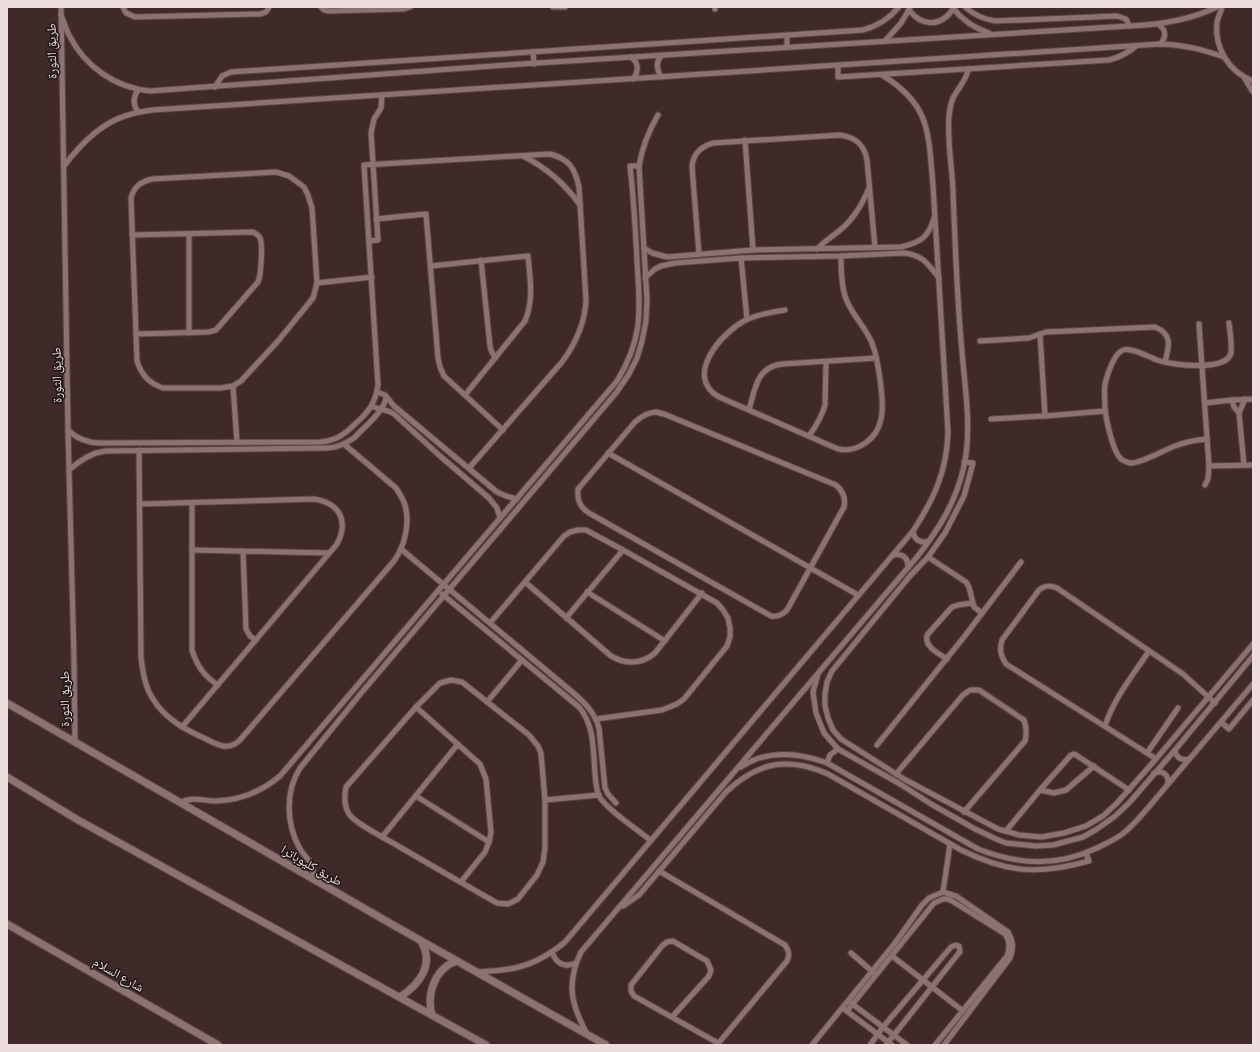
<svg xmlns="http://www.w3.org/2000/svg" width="1260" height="1052" font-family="Literata,'Noto Naskh Arabic',serif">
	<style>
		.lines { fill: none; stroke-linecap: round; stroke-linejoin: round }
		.minor-casing { stroke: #594746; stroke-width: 7 }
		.secondary-casing { stroke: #594746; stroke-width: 9 }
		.minor { stroke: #8c7271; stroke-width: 5 }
		.secondary { stroke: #8c7271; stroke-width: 7 }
		.labels { text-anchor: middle; stroke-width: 3; stroke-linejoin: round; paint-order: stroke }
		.street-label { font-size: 13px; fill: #eddedd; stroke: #1f1515 }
	</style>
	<rect width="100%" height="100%" fill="#3f2a29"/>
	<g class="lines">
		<g class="minor-casing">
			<g id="minor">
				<polyline points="61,7 68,430 74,659 75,743"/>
				<path d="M123 7 126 13 135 17 260 14C265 13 267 12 269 7"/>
				<polyline points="321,7 324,10 329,11 404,9 410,7"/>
				<polyline points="553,7 565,7"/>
				<polyline points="715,7 715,9"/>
				<path d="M952 7C962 20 974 28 989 33"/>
				<path d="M965 7C974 15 983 19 995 21L1117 16 1126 19 1129 25"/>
				<path d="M1222 7C1221 12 1218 17 1217 22 1214 48 1229 72 1253 81"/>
				<path d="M909 10C922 27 941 27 953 9"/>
				<path d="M61 15C64 22 66 29 69 35 85 67 116 88 150 91L521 64 1145 25C1170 23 1194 18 1217 7"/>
				<path d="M1158 24C1166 29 1167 37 1160 44"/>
				<polyline points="787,35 787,47"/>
				<polyline points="885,41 901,23 910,8"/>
				<polyline points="533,52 534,64"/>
				<path d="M661 56C655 63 657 70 661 77"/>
				<path d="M631 57C639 63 639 71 633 79"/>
				<path d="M838 66V77L1109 60C1120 57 1128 53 1136 46"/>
				<polyline points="1245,79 1253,92"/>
				<path d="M215 87 222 76 231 72 863 30C878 26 889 19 899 7"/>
				<path d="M138 90C133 97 133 105 138 112"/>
				<polyline points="745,140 753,250"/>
				<path d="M523 156C547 168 565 184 580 205"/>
				<path d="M64 166C79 146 100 124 125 116 134 113 143 111 152 110L1160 44C1185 45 1201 49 1224 57"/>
				<path d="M276 172 289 176 304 187 308 195 312 208 317 283 313 298 278 341 241 381 233 386 221 388H163C149 383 142 376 137 361L131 198C134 187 140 182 152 179Z"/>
				<polyline points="376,219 426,214 438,358 440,367 444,376 503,430"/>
				<path d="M132 235 253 232C256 234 259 235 260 238 263 244 261 276 258 282L216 330 209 332 136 334"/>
				<polyline points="369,241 378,240 371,133 374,119 381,108 382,95"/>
				<path d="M644 248 652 253 667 257 753 250 901 247C921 242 928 238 934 218"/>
				<path d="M817 249C824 242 831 237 839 231 853 220 862 205 869 188"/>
				<path d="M699 254 692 167C693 154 700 147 713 143L840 135C855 137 864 144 867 160L875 247"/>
				<polyline points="741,258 747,319"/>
				<polyline points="481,260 490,346 491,350 495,358"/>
				<path d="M431 266 528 256C530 278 534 300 525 321L465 395"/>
				<path d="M645 278 655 269 661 266 675 263 741 258 841 256 904 253C923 255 928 264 939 278"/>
				<polyline points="317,283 372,277"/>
				<path d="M785 310C772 312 758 314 746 320 722 332 683 376 719 397L838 449C858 453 877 439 881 419 885 404 878 358 872 343 865 326 850 313 845 296 841 283 841 269 841 256"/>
				<polyline points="1199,324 1209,466 1208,479 1205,485"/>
				<polyline points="189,333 189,234"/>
				<polyline points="1040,334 1045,416"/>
				<path d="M980 341 1029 338 1046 332 1155 327C1173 334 1169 347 1165 362"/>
				<polyline points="233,386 237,442"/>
				<polyline points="377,392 385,395 394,406 497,492 506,496 517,499"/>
				<polyline points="1232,400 1234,407 1239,413 1244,465"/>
				<polyline points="1205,403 1232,400 1253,399"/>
				<path d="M372 406C378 410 387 409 394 414L440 456 489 498 497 508 500 518"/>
				<path d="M749 410C755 390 756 367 782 364L876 358"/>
				<path d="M656 412 664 414 836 485C843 491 846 498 844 507L787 610C782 615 778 617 771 616L589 513C580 507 577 501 578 489L635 422C642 416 647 413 656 412Z"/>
				<polyline points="1239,413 1245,399"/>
				<polyline points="991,419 1045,416 1105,411"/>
				<path d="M68 430C77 439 88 443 101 443L320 442C335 441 344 435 355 424 368 413 376 402 378 385L364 165 550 154C569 159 575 168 579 187L586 300C585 324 576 343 562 362L469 468"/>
				<path d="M809 436C816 426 822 417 825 405L826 362"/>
				<path d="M1207 439C1196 440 1185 442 1175 446 1164 450 1140 464 1130 463 1127 462 1123 461 1121 459 1113 452 1106 420 1105 408 1105 400 1104 392 1105 384 1107 375 1114 353 1123 350 1131 347 1149 357 1157 360 1171 365 1226 372 1231 353 1232 345 1230 331 1229 323"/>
				<path d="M139 450 141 658C143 673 145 687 153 699 165 719 186 730 206 739 212 742 217 745 223 746 230 747 235 745 240 740L394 561C405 546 410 523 405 505 403 499 400 494 396 488L344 444"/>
				<polyline points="608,453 858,595"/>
				<polyline points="964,462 973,463 964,496 945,533 928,557 910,576 832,671 827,682 825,694 825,706 828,718 833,730 841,739 904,779 998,829 1019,835 1041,837 1064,833 1086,826 1103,816 1117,803 1156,759 1253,644"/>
				<polyline points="1209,466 1253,465"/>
				<path d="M69 470C79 461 90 453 105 451L327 448C337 448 345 444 354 438 364 427 385 411 386 397"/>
				<path d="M192 503V650C197 666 204 676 218 685"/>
				<path d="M139 504 314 499C340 503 349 521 337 544L182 727"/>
				<path d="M913 531C914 540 921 544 929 541"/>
				<path d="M401 549 571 691C584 702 594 711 599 728L605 788 608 794 616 803"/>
				<polyline points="192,550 329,553"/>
				<polyline points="243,551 246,629 250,636 256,640"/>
				<path d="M893 555C902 553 908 557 908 567"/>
				<polyline points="928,557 966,582 969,587 974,607 982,613"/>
				<path d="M525 582 611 656C626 665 642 664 655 653L702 593"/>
				<polyline points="587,592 665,641"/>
				<path d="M442 594 579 707C595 726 593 751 595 774 596 782 596 789 599 796 605 808 638 830 650 840"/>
				<polyline points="566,618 623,550"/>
				<polyline points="490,623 564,536 570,532 578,530 586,530 623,550 717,603 723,610 728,618 730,628 730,637 727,646 684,699 677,704 662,710 596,719"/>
				<path d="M947 659C938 653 924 647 927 635L952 607 958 605 972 603"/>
				<polyline points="818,674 813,692 816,713 824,733 838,749 900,784 931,804 975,829 996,839 1006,843 1036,846 1053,845 1083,837 1097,829 1114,817 1129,803 1175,750 1253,656"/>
				<path d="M451 680 462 682 529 735 538 746 541 753 545 800V848L543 862 537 875 518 899 508 904 497 903C462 883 427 863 393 843 381 836 356 824 349 814 344 806 344 797 346 787L416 707 440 683Z"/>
				<polyline points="487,702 522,660"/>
				<polyline points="416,707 480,764 486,779 491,832 489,842 485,852 461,882"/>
				<polyline points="1221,722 1229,729 1253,700"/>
				<path d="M1105 726C1114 698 1133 675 1149 651"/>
				<polyline points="877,745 964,637 1021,562"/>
				<path d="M1175 750C1176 758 1182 761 1189 759"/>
				<polyline points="1147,753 1178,708"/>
				<path d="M1156 759 1147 753 1006 664C1001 656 999 650 1002 640L1039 590C1045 585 1050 585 1057 588L1183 674 1215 703"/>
				<polyline points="827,763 830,755 838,749"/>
				<path d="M741 767C767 749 800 753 827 763L978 849C1019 865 1057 867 1097 848 1105 844 1114 840 1121 835 1131 828 1139 818 1147 809L1253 684"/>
				<path d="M1154 773C1163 770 1169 775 1168 784"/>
				<path d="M896 774 963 695 970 690H979L1024 720C1027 728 1027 733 1025 741L964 812"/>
				<polyline points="1040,790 1054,793 1066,790 1094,766"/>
				<polyline points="416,796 489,842"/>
				<polyline points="545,800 599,795"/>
				<path d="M180 803C192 796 204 801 217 801 241 800 262 791 280 776L617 381C644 337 640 309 637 261 636 235 634 210 632 185L630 166H639"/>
				<polyline points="1006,831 1040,790 1071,755 1074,754 1076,755 1129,790"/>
				<polyline points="382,837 458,744"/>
				<path d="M659 871 785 945C789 951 790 955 787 961L717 1045"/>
				<path d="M313 879C316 864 307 860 300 849 286 824 285 792 300 768L362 692 616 393 629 374 637 358 642 341 646 321 647 299 639 166C642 148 648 132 658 115"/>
				<polyline points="943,892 950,844"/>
				<path d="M623 906 639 895 726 792C758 762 788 756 828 774L961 850C1008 873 1039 875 1089 861L1086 853"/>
				<path d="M552 952C556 964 565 968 576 963"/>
				<polyline points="851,953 874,973"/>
				<polyline points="892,956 963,1011"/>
				<path d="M477 972C487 971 498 971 509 969 531 966 548 956 565 942L913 531C934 499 947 471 948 432L933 185C928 132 931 105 882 75"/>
				<polyline points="851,1003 907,1045"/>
				<polyline points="844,1009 892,1045"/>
				<path d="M847 1011 934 903 943 899H948L952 901 1005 934C1010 941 1010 948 1007 956L935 1045"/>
				<polyline points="672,1017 709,976 711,970 707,961 676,943 673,941 667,942 662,946 631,985 631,991 634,996 718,1043"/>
				<path d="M587 1034C571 1004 566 984 581 952L917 557C939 529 956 502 964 466 972 429 965 389 962 352 957 298 955 245 953 191 952 166 947 141 949 116 950 108 951 99 956 93 961 84 967 79 968 69"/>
				<path d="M812 1045 895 943 922 905 929 898 943 892 956 896 1008 932C1013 941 1014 948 1010 958L944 1045"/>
				<polyline points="870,1045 883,1027 951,947 956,945 959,946 960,952 958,954 886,1045"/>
			</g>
		</g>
		<g class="secondary-casing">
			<g id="secondary">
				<polyline points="7,703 395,926 606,1045"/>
				<polyline points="7,777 78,820 486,1045"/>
				<polyline points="7,924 218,1045"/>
				<path d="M400 997C420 984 435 964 421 941"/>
				<path d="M432 1015C426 994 435 969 456 961"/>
			</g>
		</g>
		<use href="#minor" class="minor"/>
		<use href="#secondary" class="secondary"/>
	</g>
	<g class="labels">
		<g class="street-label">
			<text transform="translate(51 51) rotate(-91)" y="5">طريق الثورة</text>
			<text transform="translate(56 375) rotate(-91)" y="5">طريق الثورة</text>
			<text transform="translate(64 699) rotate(-90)" y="5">طريق الثورة</text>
			<text transform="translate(312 865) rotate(30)" y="5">طريق كليوباترا</text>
			<text transform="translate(119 974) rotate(30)" y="5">شارع السلام</text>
		</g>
	</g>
	<rect width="1260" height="1052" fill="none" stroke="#eddedd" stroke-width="16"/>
</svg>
